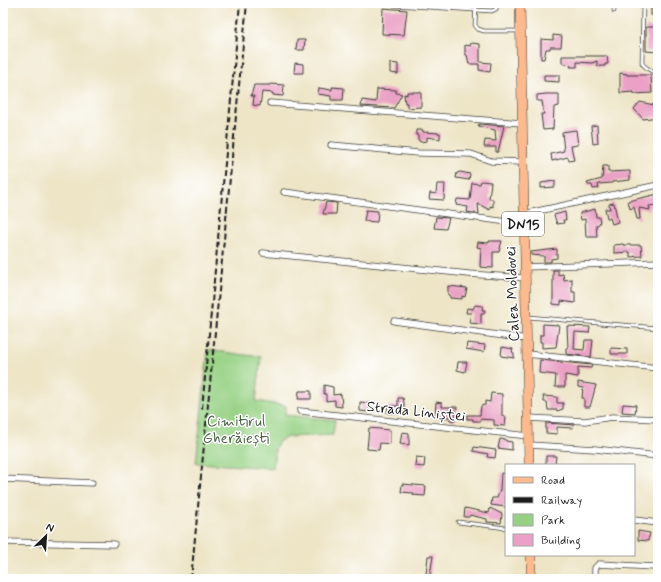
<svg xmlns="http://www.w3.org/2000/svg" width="661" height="582" font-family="Mynerve,sans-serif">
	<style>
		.green { fill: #97d184; stroke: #5a7650 }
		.building { fill: #eaa1c5 }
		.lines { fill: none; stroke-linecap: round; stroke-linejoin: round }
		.lane-casing { stroke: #3c3a36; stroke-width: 4.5 }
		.street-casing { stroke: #3c3a36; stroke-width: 7 }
		.primary-casing { stroke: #3c3a36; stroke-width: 10 }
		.lane { stroke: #fff; stroke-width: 3 }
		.street { stroke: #fff; stroke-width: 5.5 }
		.primary { stroke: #fcba8e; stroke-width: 9 }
		.rail { stroke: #1c1c1c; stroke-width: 2; stroke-dasharray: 6 3; stroke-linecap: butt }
		.labels { text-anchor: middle; stroke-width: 3; stroke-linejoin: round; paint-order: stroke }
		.shield { fill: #fff; stroke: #606060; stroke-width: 1 }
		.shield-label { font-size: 14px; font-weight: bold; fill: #1c1c1c }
		.street-label { font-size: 15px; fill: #1c1c1c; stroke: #fff }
		.park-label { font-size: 15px; fill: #4d6446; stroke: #fff }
	</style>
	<rect width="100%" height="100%" fill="#fff"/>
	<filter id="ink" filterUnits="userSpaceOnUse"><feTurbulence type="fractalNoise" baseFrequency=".025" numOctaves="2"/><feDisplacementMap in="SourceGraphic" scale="8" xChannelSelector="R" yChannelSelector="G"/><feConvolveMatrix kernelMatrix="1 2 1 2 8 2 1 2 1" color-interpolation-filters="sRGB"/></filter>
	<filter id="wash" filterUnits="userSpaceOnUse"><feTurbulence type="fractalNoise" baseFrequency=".012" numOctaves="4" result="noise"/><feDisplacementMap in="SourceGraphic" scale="16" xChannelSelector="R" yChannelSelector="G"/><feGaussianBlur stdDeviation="0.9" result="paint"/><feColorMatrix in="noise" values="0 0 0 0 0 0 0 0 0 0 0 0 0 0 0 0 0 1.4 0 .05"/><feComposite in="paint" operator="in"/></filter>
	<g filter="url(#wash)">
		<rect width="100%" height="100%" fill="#eee5c7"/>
		<polygon class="green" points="208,350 261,357 256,401 286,406 285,415 335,420 333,435 287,437 278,442 275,449 273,468 196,463"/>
		<g id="blocks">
			<g class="building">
				<polygon points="434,3 471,3 471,7 434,4"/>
				<rect x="651" y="3" width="7" height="12"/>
				<polygon points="383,8 407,10 404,35 382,34"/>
				<polygon points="646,27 658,27 658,52 646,51"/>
				<polygon points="553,35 562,36 561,47 550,47 550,49 546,49 544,59 541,59 541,39 553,40"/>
				<polygon points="297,40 305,40 304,50 296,50"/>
				<polygon points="471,43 480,44 480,62 491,63 490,72 479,70 479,64 469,64 467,55 465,54 465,45 470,46"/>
				<polygon points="562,56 607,56 608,64 605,64 605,66 597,66 597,61 592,63 577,62 577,67 570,67 571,65 562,63"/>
				<polygon points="295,63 303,64 303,73 294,73"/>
				<polygon points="390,63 398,64 398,74 390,73"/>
				<polygon points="620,73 627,74 627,75 651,75 652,93 634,94 634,92 620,93"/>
				<polygon points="544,75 559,75 559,82 544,81"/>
				<polygon points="270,84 284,85 283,96 273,95 273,93 262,92 260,106 253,105 254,96 251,96 254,85 270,85"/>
				<polygon points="332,87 344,88 343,100 331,100 331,96 318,94 319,88 332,90"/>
				<polygon points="377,89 396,90 396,93 402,94 394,108 361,106 362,100 376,102"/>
				<polygon points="407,92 421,92 421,107 407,108 407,103 405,103 404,94 407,95"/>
				<polygon points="546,94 559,94 559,106 554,107 553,129 543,130 541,114 544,114 542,101 537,101 537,95"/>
				<polygon points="640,102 654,105 658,103 658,117 643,119 634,109"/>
				<polygon points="479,124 504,126 498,152 496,152 496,147 484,147 485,140 496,141 495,130 478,126"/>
				<polygon points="597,125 598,143 593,144 591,126"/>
				<polygon points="416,130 423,130 423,132 440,133 440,139 427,137 427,141 420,142 418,139 418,135 416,135"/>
				<polygon points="576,130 578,145 571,146 574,160 569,161 568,157 552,161 551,154 564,151 562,132"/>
				<polygon points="603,166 608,166 608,172 630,171 630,180 612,182 612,183 598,184 599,188 593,189 592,185 588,185 587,183 602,179"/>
				<polygon points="460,172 470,174 469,180 456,178 457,173"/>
				<polygon points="481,181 491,182 489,199 493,199 493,207 490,206 490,210 478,204 479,214 467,212 468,207 456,205 457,199 470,200 472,183 480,184"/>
				<polygon points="555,181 555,187 541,188 541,183"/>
				<polygon points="437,184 445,184 444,200 429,199 430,193 436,194"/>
				<polygon points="658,194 658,205 649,206 650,210 639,208 640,219 637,219 634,207 630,209 628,201"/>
				<polygon points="326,202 337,203 336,214 323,214"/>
				<polygon points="614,203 618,222 612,224 610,218 607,218 605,209 610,209 609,204"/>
				<polygon points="595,209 596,217 599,217 600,222 598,225 596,225 597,237 586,237 585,219 581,220 580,213"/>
				<polygon points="366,210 378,211 377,222 364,221"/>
				<polygon points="565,212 566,220 563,220 564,223 557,224 554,215"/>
				<polygon points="436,217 449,218 446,229 434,228"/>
				<polygon points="489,241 502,241 499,252 493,252 493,268 480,267 481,248 477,247 478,242 489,243"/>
				<polygon points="623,244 624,245 641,245 642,256 630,257 630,252 614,253 614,245"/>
				<polygon points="557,249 557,258 551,259 551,262 544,262 544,256 531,255 531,252"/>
				<polygon points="553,270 558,270 558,275 563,274 564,280 572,279 572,292 575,292 575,303 561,301 561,305 553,304"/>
				<polygon points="448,286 467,288 465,297 462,296 462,299 450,298 450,295 448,295"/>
				<polygon points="475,305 483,306 482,310 485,310 484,314 481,314 481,324 469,323 471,313 466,313 467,308 473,309"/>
				<polygon points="543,324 559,325 556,347 542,348 542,342 540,342 540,335 543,335"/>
				<polygon points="567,326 590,327 589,333 575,332 574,349 584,350 585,340 593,340 591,357 566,354 566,348 568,348"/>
				<polygon points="467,343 485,345 484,352 466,349"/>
				<polygon points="502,347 513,349 512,352 514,353 514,358 501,356"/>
				<polygon points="611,348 627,349 627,354 611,354"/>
				<polygon points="540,360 592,365 591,368 578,367 578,377 565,375 565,387 555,387 556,375 539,373"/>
				<polygon points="458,362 467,362 465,372 457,370"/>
				<polygon points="578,382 596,385 590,407 584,407 584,398 582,398 583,388 578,387"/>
				<polygon points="324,385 333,387 333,395 341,394 342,407 335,406 335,400 326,401 326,394 324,394"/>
				<polygon points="299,391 311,391 311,399 298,399"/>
				<polygon points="491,393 502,394 502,416 506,417 505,426 494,425 494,420 480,419 480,421 473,421 473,419 467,419 467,415 480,415 481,406 485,405 485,401 490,402"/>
				<polygon points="543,396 557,397 557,403 563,403 563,409 557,411 557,410 548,410 547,402 544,402"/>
				<polygon points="398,398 403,398 406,414 387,413 388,406 398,406"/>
				<polygon points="360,402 370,403 369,412 360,411"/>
				<polygon points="436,402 442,403 442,407 457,407 455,421 450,420 450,417 435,418"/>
				<polygon points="623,404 636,405 635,413 622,412"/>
				<polygon points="546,423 574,425 573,428 557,427 557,434 546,433"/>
				<polygon points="369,428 390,430 390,444 380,443 379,450 367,449"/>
				<polygon points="402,432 409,433 409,445 400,444"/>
				<polygon points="500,439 506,440 506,441 512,442 512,450 498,448"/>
				<polygon points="474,447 496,450 495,458 487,457 488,454 473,451"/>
				<polygon points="546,456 556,456 555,465 546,465"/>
				<polygon points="416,457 425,458 424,467 415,466"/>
				<polygon points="501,473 506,474 506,507 491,505 492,498 497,498 500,490"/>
				<polygon points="402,484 426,486 425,496 413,495 414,493 401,492"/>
				<polygon points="465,508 489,513 490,508 502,514 501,523 487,522 487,519 470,515 469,517 464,517"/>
				<polygon points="638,531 650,533 648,541 638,540"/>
				<polygon points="428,556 433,556 430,575 426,575"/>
			</g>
		</g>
	</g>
	<g filter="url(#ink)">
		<use href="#blocks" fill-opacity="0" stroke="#3c3a36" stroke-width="1"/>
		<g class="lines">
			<g class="lane-casing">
				<g id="lane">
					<polyline points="390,3 394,5 492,11 496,9 498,3"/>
					<polyline points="476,3 475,25 478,29 484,31 519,31"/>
					<polyline points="614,3 614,11"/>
					<path d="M643 3 642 63C646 70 655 70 658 78"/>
					<polyline points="528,317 658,328"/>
					<polyline points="458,522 506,528"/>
				</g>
			</g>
			<g class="street-casing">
				<g id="street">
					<polyline points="270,103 521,123"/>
					<polyline points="331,145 418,153 471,154 491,161 522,162"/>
					<polyline points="284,192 523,224"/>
					<polyline points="524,214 658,185"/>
					<polyline points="263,253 469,274 526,278"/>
					<polyline points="525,267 658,262"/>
					<polyline points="394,321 527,339"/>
					<polyline points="527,354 658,368"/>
					<polyline points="300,411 529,436"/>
					<polyline points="528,418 585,421 612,417 657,419"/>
					<polyline points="529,445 595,449 658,456"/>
					<polyline points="3,479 92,483"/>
					<polyline points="634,520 658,523"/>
					<polyline points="3,542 114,544"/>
					<polyline points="595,579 595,568 599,564 654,567"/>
				</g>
			</g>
			<g class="primary-casing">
				<g id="primary">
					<polyline points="520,3 529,465"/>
					<polyline points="531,555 531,579"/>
				</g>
			</g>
			<use href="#lane" class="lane"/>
			<use href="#street" class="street"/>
			<use href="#primary" class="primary"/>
			<g class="rail">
				<polyline points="202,409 240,3"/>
				<polyline points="191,579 247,3"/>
			</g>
		</g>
	</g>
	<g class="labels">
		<rect class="shield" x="502" y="212" width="42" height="24" rx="3"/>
		<g class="shield-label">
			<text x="523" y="229">DN15</text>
		</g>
		<g class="street-label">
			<text transform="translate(512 294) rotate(-92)" y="5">Calea Moldovei</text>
			<text transform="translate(416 411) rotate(6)" y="5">Strada Liniștei</text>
		</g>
		<g class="park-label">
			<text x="236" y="426">Cimitirul<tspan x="236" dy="17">Gherăiești</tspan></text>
		</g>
	</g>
	<rect width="661" height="582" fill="none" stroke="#fff" stroke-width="16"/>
	<rect x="505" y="464" width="130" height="92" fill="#ffffff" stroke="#a4a4a4"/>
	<rect x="513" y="477" width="20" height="6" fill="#fcba8e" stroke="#a4a4a4"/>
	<text x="541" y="484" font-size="12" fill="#1c1c1c">Road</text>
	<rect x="513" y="497" width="20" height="6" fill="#1c1c1c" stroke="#a4a4a4"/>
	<text x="541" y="504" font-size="12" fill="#1c1c1c">Railway</text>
	<rect x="513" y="514" width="20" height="12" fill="#97d184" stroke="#a4a4a4"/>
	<text x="541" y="524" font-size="12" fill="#1c1c1c">Park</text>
	<rect x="513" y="534" width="20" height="12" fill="#eaa1c5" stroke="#a4a4a4"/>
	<text x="541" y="544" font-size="12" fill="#1c1c1c">Building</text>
	<g transform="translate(46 536) rotate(25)" stroke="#ffffff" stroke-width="3" paint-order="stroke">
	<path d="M0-3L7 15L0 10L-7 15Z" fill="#1c1c1c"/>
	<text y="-6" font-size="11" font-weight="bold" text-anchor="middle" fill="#1c1c1c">N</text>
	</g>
</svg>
